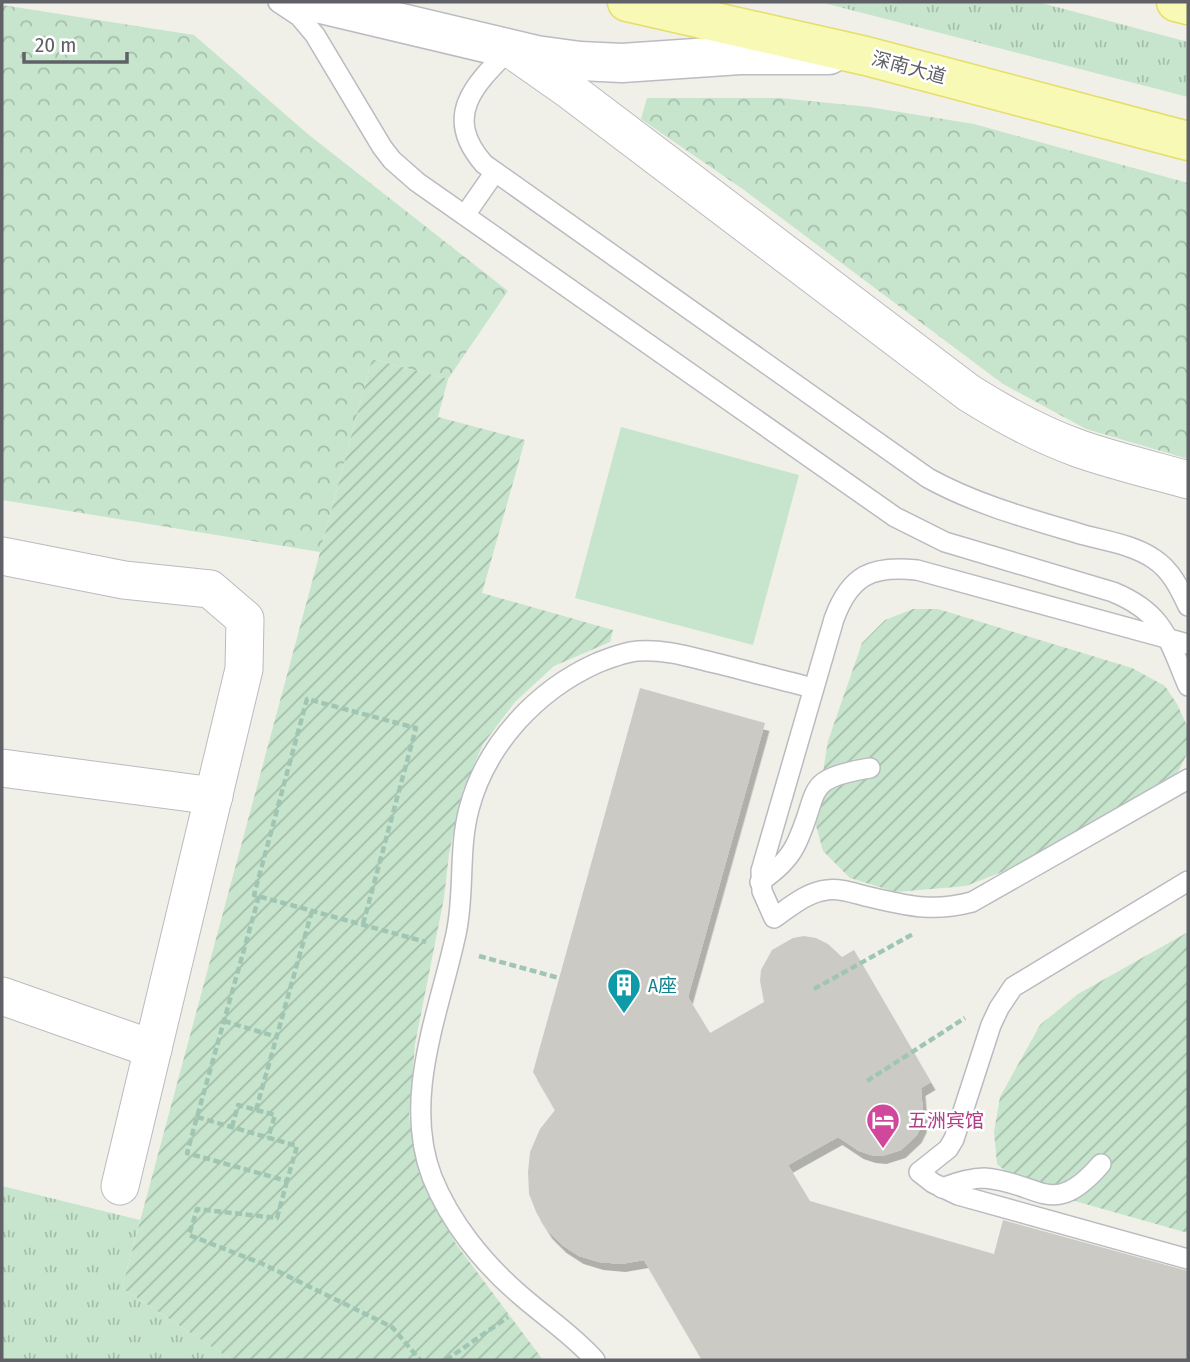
<svg xmlns="http://www.w3.org/2000/svg" width="1190" height="1362" font-family="'Fira Sans Condensed','Noto Sans SC',sans-serif">
	<style>
		.grass { fill: url(#grass-tufts) }
		.forest { fill: url(#forest-crowns) }
		.garden { fill: url(#garden-furrows) }
		.pitch { fill: #c7e5cd }
		.building { fill: #cccac4; filter: url(#shadow) }
		.lines { fill: none; stroke-linecap: round; stroke-linejoin: round }
		.lane-casing { stroke: #babbc0; stroke-width: 22 }
		.street-casing { stroke: #babbc0; stroke-width: 39 }
		.secondary-casing { stroke: #bbbcc2; stroke-width: 41 }
		.primary-casing { stroke: #e7dd69; stroke-width: 41 }
		.path { stroke: #a0c6b3; stroke-width: 4.5; stroke-dasharray: 7 3.5; stroke-linecap: butt }
		.lane { stroke: #fff; stroke-width: 19 }
		.street { stroke: #fff; stroke-width: 37 }
		.secondary { stroke: #fff; stroke-width: 38 }
		.primary { stroke: #f7f9b4; stroke-width: 38 }
		.labels { text-anchor: middle; stroke-width: 5; stroke-linejoin: round; paint-order: stroke }
		.street-label { font-size: 19px; fill: #5f6167; stroke: #fff }
		.culture-label { font-size: 19px; fill: #0d838f; stroke: #fff; text-anchor: start }
		.hotel-label { font-size: 19px; fill: #b23c85; stroke: #fff; text-anchor: start }
	</style>
	<defs>
		<pattern id="grass-tufts" width="24" height="20" patternUnits="userSpaceOnUse" patternTransform="scale(1.75)"><rect width="24" height="20" fill="#c7e5cd"/><path d="M3 7l-1-3M5 7V3M7 7l1-3M15 17l-1-3M17 17v-4M19 17l1-3" fill="none" stroke="#a5bdaa"/></pattern>
		<pattern id="forest-crowns" width="20" height="18" patternUnits="userSpaceOnUse" patternTransform="scale(1.75)"><rect width="20" height="18" fill="#c7e5cd"/><path d="M2 6a3 3 0 1 1 6 0M12 15a3 3 0 1 1 6 0" fill="none" stroke="#a5bdaa"/></pattern>
		<pattern id="garden-furrows" width="10" height="10" patternUnits="userSpaceOnUse" patternTransform="scale(1.75)"><rect width="10" height="10" fill="#c7e5cd"/><path d="M-1 1l2-2M0 10L10 0M9 11l2-2" fill="none" stroke="#a5bdaa"/></pattern>
		<filter id="shadow"><feDropShadow dx="4.5" dy="8" stdDeviation="0" flood-color="#0004"/></filter>
	</defs>
	<rect width="100%" height="100%" fill="#f0f0e8"/>
	<g class="grass">
		<polygon points="820,2 1038,2 1188,42 1188,97"/>
		<polygon points="2,1186 140,1220 122,1288 232,1360 2,1360"/>
	</g>
	<g class="forest">
		<polygon points="2,5 194,35 309,135 508,291 448,379 372,359 320,552 2,500"/>
		<polygon points="647,98 780,98 869,107 974,124 1188,183 1188,459 1086,429 1003,384 744,190 641,119"/>
	</g>
	<g class="garden">
		<polygon points="372,359 448,379 438,417 525,440 482,593 613,630 610,642 554,666 515,702 483,744 462,793 449,854 444,898 415,1044 409,1117 418,1168 456,1244 543,1360 232,1360 122,1288"/>
		<polygon points="913,609 938,609 1132,668 1165,686 1177,704 1188,728 1188,752 1176,776 1033,860 966,886 896,892 850,878 823,851 815,822 828,741 862,643 885,620"/>
		<polygon points="1188,932 1188,1233 1025,1187 997,1164 994,1132 1000,1097 1040,1025 1078,994"/>
	</g>
	<polygon class="pitch" points="621,427 799,475 753,645 575,598"/>
	<polygon class="building" points="640,688 765,723 688,997 710,1033 764,1002 760,981 761,970 772,950 793,938 804,936 816,938 828,944 842,957 854,950 931,1082 921,1088 923,1113 922,1125 917,1135 901,1150 882,1156 871,1155 859,1151 838,1137 788,1165 810,1201 994,1254 1003,1220 1188,1271 1188,1360 702,1360 644,1260 621,1264 599,1262 579,1256 562,1245 548,1231 537,1214 529,1194 528,1172 530,1152 540,1129 555,1110 533,1072"/>
	<g class="lines">
		<g class="lane-casing">
			<g id="lane">
				<path d="M278 2 299 16 315 35 382 147 392 160 417 182 895 517 945 542 1113 592C1164 613 1168 639 1188 686"/>
				<path d="M510 49C474 85 442 116 484 164L928 478C977 505 1030 519 1084 535 1106 541 1134 545 1154 559 1171 570 1180 589 1188 606"/>
				<polyline points="465,215 495,172"/>
				<path d="M1188 644 917 570C872 565 850 575 834 619L761 871 762 891 774 918C790 907 807 892 827 890 839 888 853 893 865 896 906 905 930 913 972 902L1188 779"/>
				<polyline points="1188,881 1013,987 999,1008 991,1025 954,1139 948,1149 919,1172 933,1183 958,1195 1188,1259"/>
				<path d="M760 882C775 871 789 860 797 842 821 790 802 779 870 768"/>
				<path d="M942 1188C955 1183 969 1178 984 1178 1040 1182 1052 1221 1101 1164"/>
				<path d="M595 1360C572 1334 545 1317 519 1294 483 1263 450 1222 432 1177 402 1098 439 1013 456 934 465 893 458 851 469 809 486 744 537 690 597 663 610 658 624 652 638 651 664 649 690 657 715 663 748 671 780 680 813 688"/>
			</g>
		</g>
		<g class="street-casing">
			<g id="street">
				<path d="M511 49 568 89 969 393C1004 415 1040 435 1080 449 1115 461 1152 470 1188 480"/>
				<polyline points="2,556 124,580 210,589 245,619 244,669 120,1186"/>
				<polyline points="2,768 214,796"/>
				<polyline points="2,996 153,1049"/>
			</g>
		</g>
		<g class="secondary-casing">
			<polyline id="secondary" points="313,2 536,55 580,61 622,63 740,55 829,55"/>
		</g>
		<g class="primary-casing">
			<g id="primary">
				<polyline points="627,2 866,56 1188,141"/>
				<polyline points="1176,2 1188,5"/>
			</g>
		</g>
		<g class="path">
			<polyline points="363,924 416,728 307,699 254,895 426,942"/>
			<polyline points="479,956 559,978"/>
			<polyline points="814,989 913,934"/>
			<polyline points="224,1021 277,1037"/>
			<polyline points="867,1081 965,1018"/>
			<polyline points="256,1110 312,911"/>
			<polyline points="197,1117 297,1146 287,1181 187,1153 197,1117 259,896"/>
			<polyline points="232,1127 238,1105 275,1115 268,1138"/>
			<polyline points="287,1181 277,1218 197,1209 189,1235 263,1264 392,1327 420,1360"/>
			<polyline points="446,1360 508,1317"/>
		</g>
		<use href="#lane" class="lane"/>
		<use href="#street" class="street"/>
		<use href="#secondary" class="secondary"/>
		<use href="#primary" class="primary"/>
	</g>
	<defs>
		<g id="building-pin" transform="scale(1.75)"><path d="M0 17L-7.5 6A9.5 9.5 0 1 1 7.5 6Z" fill="#0f9aa8" stroke="#fff"/><path d="M-4-6H4V6H1V3H-1V6H-4ZM-2.5-4.3h1.7v1.8h-1.7ZM.8-4.3h1.7v1.8H.8ZM-2.5-1h1.7V.8h-1.7ZM.8-1h1.7V.8H.8Z" fill="#fff"/></g>
		<g id="hotel-pin" transform="scale(1.75)"><path d="M0 17L-7.5 6A9.5 9.5 0 1 1 7.5 6Z" fill="#d1479c" stroke="#fff"/><path d="M-6-4.5h1.5V1H6V5H4.5V3h-9V5H-6ZM-4 0a1.8 1.8 0 1 1 3.6 0ZM.5 0V-2.5h3Q6-2.5 6 0Z" fill="#fff"/></g>
	</defs>
	<g fill-rule="evenodd">
		<use href="#building-pin" x="624" y="985"/>
		<use href="#hotel-pin" x="883" y="1120"/>
	</g>
	<g class="labels">
		<g class="street-label">
			<text transform="translate(909 67) rotate(15)" y="7">深南大道</text>
		</g>
		<g class="culture-label">
			<text x="648" y="992">A座</text>
		</g>
		<g class="hotel-label">
			<text x="908" y="1127">五洲宾馆</text>
		</g>
	</g>
	<rect width="1190" height="1362" fill="none" stroke="#5f6167" stroke-width="7"/>
	<path d="M24 52v10h103v-10" fill="none" stroke="#5f6167" stroke-width="3.5"/>
	<text x="35" y="52" font-size="21" fill="#5f6167" stroke="#ffffff" stroke-width="5" paint-order="stroke">20 m</text>
</svg>
